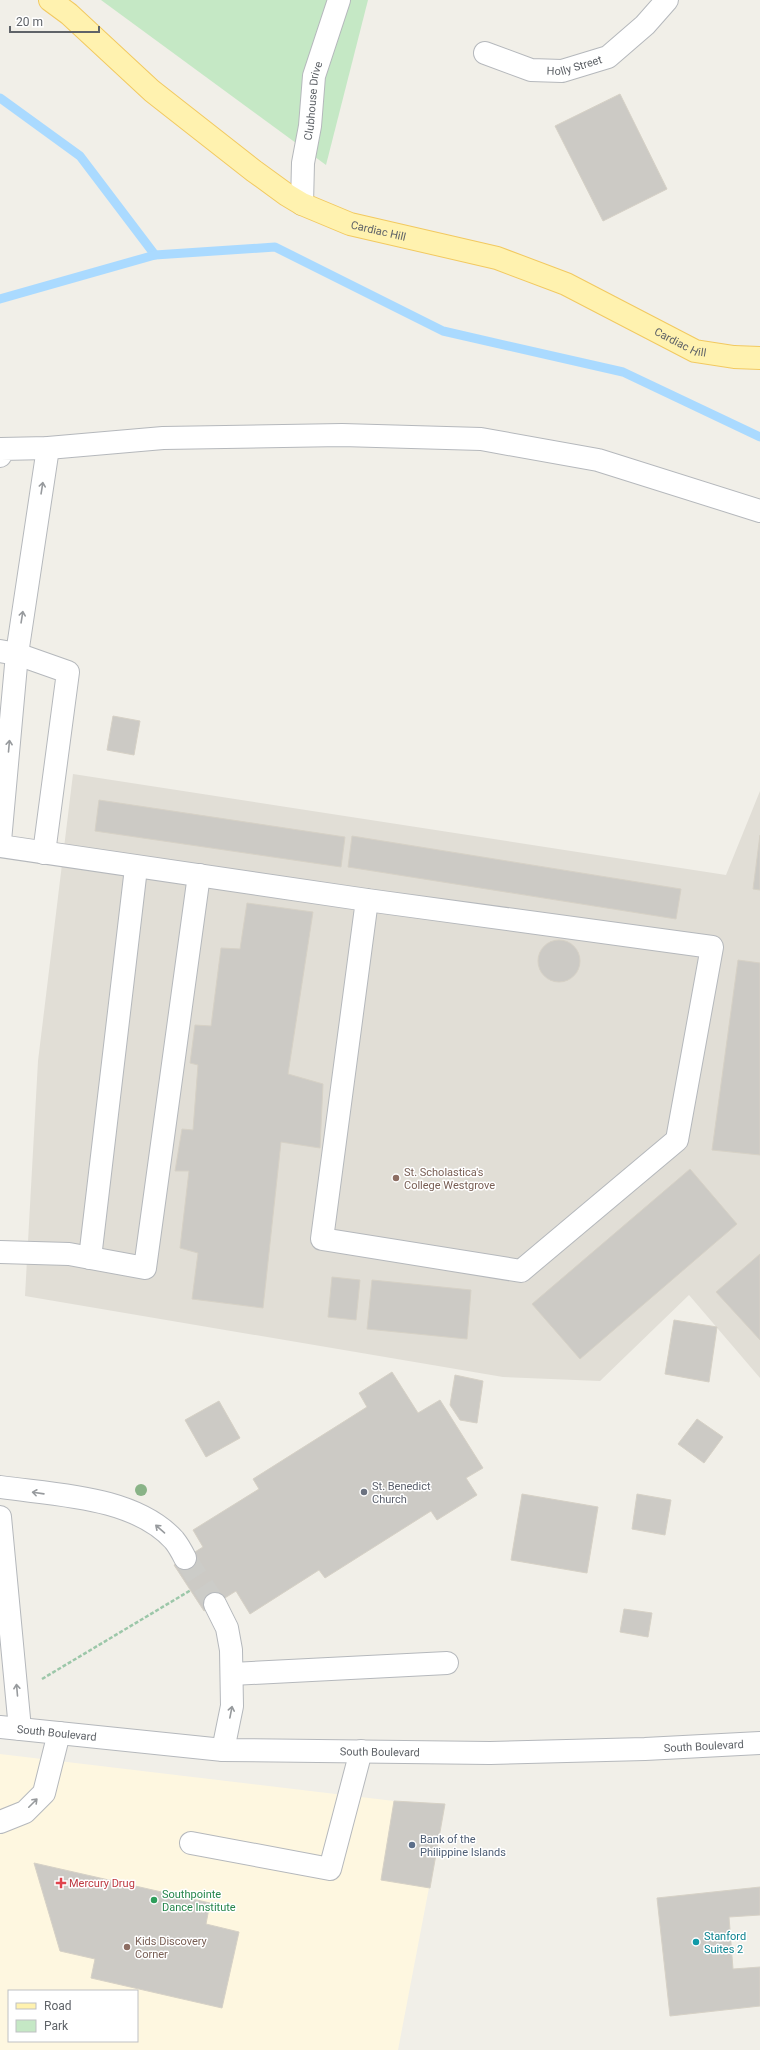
<svg xmlns="http://www.w3.org/2000/svg" width="760" height="2050" font-family="Roboto,sans-serif">
	<style>
		.commercial { fill: #fef7e0; fill-rule: evenodd }
		.education { fill: #e1ded6 }
		.green { fill: #c5e8c5 }
		.lines { fill: none; stroke-linecap: round; stroke-linejoin: round }
		.stream { stroke: #aadaff; stroke-width: 9 }
		.building { fill: #cccac5; stroke: #d6d1c6 }
		.minor-tunnel { stroke: #ccccc8; stroke-width: 22; stroke-dasharray: 22 11; stroke-linecap: butt }
		.minor-casing { stroke: #b5b8bc; stroke-width: 24 }
		.major-casing { stroke: #f2c960; stroke-width: 24 }
		.path { stroke: #9cc7a9; stroke-width: 2.5; stroke-dasharray: 4 2; stroke-linecap: butt }
		.minor { stroke: #fff; stroke-width: 22 }
		.major { stroke: #fff2af; stroke-width: 22 }
		.tree { fill: #89b387 }
		.oneway { stroke: #979a9d }
		.education-dot { fill: #8d6e63; stroke: #fff; stroke-width: 1.5 }
		.worship-dot { fill: #6b7280; stroke: #fff; stroke-width: 1.5 }
		.service-dot { fill: #5c6f8a; stroke: #fff; stroke-width: 1.5 }
		.health-dot { fill: #e0444e; stroke: #fff; stroke-width: 1.5 }
		.leisure-dot { fill: #2e9e5b; stroke: #fff; stroke-width: 1.5 }
		.culture-dot { fill: #0f9aa8; stroke: #fff; stroke-width: 1.5 }
		.labels { text-anchor: middle; stroke-width: 3; stroke-linejoin: round; paint-order: stroke }
		.street-label { font-size: 11px; fill: #5f6368; stroke: #fff }
		.education-label { font-size: 11px; fill: #785e54; stroke: #fff; text-anchor: start }
		.worship-label { font-size: 11px; fill: #5b616d; stroke: #fff; text-anchor: start }
		.service-label { font-size: 11px; fill: #4e5e75; stroke: #fff; text-anchor: start }
		.health-label { font-size: 11px; fill: #be3a42; stroke: #fff; text-anchor: start }
		.leisure-label { font-size: 11px; fill: #27864d; stroke: #fff; text-anchor: start }
		.culture-label { font-size: 11px; fill: #0d838f; stroke: #fff; text-anchor: start }
	</style>
	<rect width="100%" height="100%" fill="#f1efe8"/>
	<path class="commercial" d="M0 1754 394 1801 445 1804 398 2050H0ZM9 1991H137V2041H9Z"/>
	<polygon class="education" points="73,774 726,875 760,791 760,1378 689,1295 600,1381 503,1377 25,1296 38,1061"/>
	<polygon class="green" points="101,0 368,0 326,165"/>
	<g class="lines">
		<g class="stream">
			<polyline points="0,98 80,156 155,255"/>
			<polyline points="0,299 155,255 275,247 443,331 623,372 760,437"/>
		</g>
	</g>
	<g class="building">
		<polygon points="620,94 667,189 603,221 555,126"/>
		<polygon points="113,716 140,721 134,755 107,750"/>
		<polygon points="99,800 345,837 341,867 95,831"/>
		<polygon points="760,835 760,890 753,889"/>
		<polygon points="352,836 681,889 676,919 348,867"/>
		<polygon points="247,903 313,912 288,1074 323,1084 320,1148 281,1142 263,1308 192,1299 198,1253 180,1248 189,1171 175,1171 182,1129 193,1130 198,1065 190,1063 195,1025 211,1026 221,948 240,949"/>
		<circle cx="559" cy="961" r="21"/>
		<polygon points="738,960 760,963 760,1155 712,1150"/>
		<polygon points="690,1169 737,1224 580,1359 532,1304"/>
		<polygon points="760,1254 760,1340 716,1292"/>
		<polygon points="332,1277 360,1280 356,1320 328,1317"/>
		<polygon points="372,1280 471,1290 467,1339 367,1329"/>
		<polygon points="674,1320 717,1327 709,1382 665,1374"/>
		<polygon points="392,1372 418,1413 440,1400 483,1468 466,1478 477,1495 437,1520 431,1511 325,1578 319,1570 250,1614 236,1591 204,1611 174,1565 203,1547 193,1530 259,1489 253,1479 367,1407 359,1393"/>
		<polygon points="455,1375 483,1381 477,1423 460,1420 450,1405"/>
		<polygon points="219,1401 240,1438 206,1457 185,1420"/>
		<polygon points="697,1419 723,1437 704,1463 678,1444"/>
		<polygon points="522,1494 598,1507 587,1573 511,1560"/>
		<polygon points="637,1494 671,1500 665,1535 632,1529"/>
		<polygon points="624,1609 652,1613 648,1637 620,1632"/>
		<polygon points="394,1801 445,1804 430,1888 381,1880"/>
		<polygon points="34,1863 210,1903 206,1924 239,1932 222,2008 91,1978 95,1959 60,1951"/>
		<polygon points="760,1887 760,1915 729,1917 733,1969 760,1967 760,2006 670,2016 657,1898"/>
	</g>
	<g class="lines">
		<polyline class="minor-tunnel" points="185,1558 215,1604"/>
		<g class="minor-casing">
			<g id="minor">
				<path id="s1" d="M485 53 531 70 562 71 608 57 645 25 667 0"/>
				<path id="s2" d="M302 204 303 163 310 126 314 76 339 0"/>
				<polyline points="0,456 1,449 48,448 163,438 342,435 481,439 598,460 760,511"/>
				<polyline points="0,651 17,654 68,672 44,853"/>
				<polyline points="0,841 17,654 48,448"/>
				<polyline points="0,846 367,900 712,947 677,1140 521,1271 322,1239 367,900"/>
				<polyline points="0,1252 69,1254 145,1268 199,875"/>
				<polyline points="90,1258 136,868"/>
				<path d="M0 1487C55 1495 134 1496 174 1540 178 1545 182 1552 185 1558"/>
				<polyline points="0,1517 20,1729"/>
				<polyline points="215,1604 227,1628 231,1650 232,1706 223,1750"/>
				<polyline points="232,1674 447,1663"/>
				<path id="s3" d="M0 1727 223 1750 490 1753 645 1749 760 1743"/>
				<polyline points="0,1822 25,1812 44,1793 59,1733"/>
				<polyline points="191,1843 330,1869 361,1751"/>
			</g>
		</g>
		<g class="major-casing">
			<g id="major">
				<path id="s4" d="M50 0 69 14 152 91 254 171 287 195 302 204 350 224 497 258 566 284 695 351 734 357 760 358"/>
			</g>
		</g>
		<polyline class="path" points="42,1679 191,1590"/>
		<use href="#minor" class="minor"/>
		<use href="#major" class="major"/>
	</g>
	<circle class="tree" cx="141" cy="1490" r="6"/>
	<defs><path id="oneway-shaft" d="M-6 0H5M1.5-3L5.5 0L1.5 3" fill="none" stroke-width="1.6" stroke-linecap="round" stroke-linejoin="round"/></defs>
	<g class="oneway">
		<use href="#oneway-shaft" transform="translate(42 488) rotate(-81)"/>
		<use href="#oneway-shaft" transform="translate(22 617) rotate(-81)"/>
		<use href="#oneway-shaft" transform="translate(9 746) rotate(-85)"/>
		<use href="#oneway-shaft" transform="translate(38 1493) rotate(-172)"/>
		<use href="#oneway-shaft" transform="translate(160 1529) rotate(-139)"/>
		<use href="#oneway-shaft" transform="translate(17 1690) rotate(-95)"/>
		<use href="#oneway-shaft" transform="translate(231 1712) rotate(-79)"/>
		<use href="#oneway-shaft" transform="translate(33 1803) rotate(-45)"/>
	</g>
	<g class="education-dot">
		<circle cx="396" cy="1178" r="4"/>
		<circle cx="127" cy="1947" r="4"/>
	</g>
	<circle class="worship-dot" cx="364" cy="1492" r="4"/>
	<circle class="service-dot" cx="412" cy="1845" r="4"/>
	<path class="health-dot" d="M59 1877h4v4h4v4h-4v4h-4v-4h-4v-4h4z"/>
	<circle class="leisure-dot" cx="154" cy="1900" r="4"/>
	<circle class="culture-dot" cx="696" cy="1942" r="4"/>
	<g class="labels">
		<g class="street-label">
			<text dy="4" stroke="none"><textPath href="#s1" startOffset="93">Holly Street</textPath></text>
			<text dy="4" stroke="none"><textPath href="#s2" startOffset="104">Clubhouse Drive</textPath></text>
			<text dy="4" stroke="none"><textPath href="#s4" startOffset="406">Cardiac Hill</textPath></text>
			<text dy="4" stroke="none"><textPath href="#s4" startOffset="730">Cardiac Hill</textPath></text>
			<text dy="4" stroke="none"><textPath href="#s3" startOffset="57">South Boulevard</textPath></text>
			<text dy="4" stroke="none"><textPath href="#s3" startOffset="705">South Boulevard</textPath></text>
			<text dy="4" stroke="none"><textPath href="#s3" startOffset="381">South Boulevard</textPath></text>
		</g>
		<g class="education-label">
			<text x="404" y="1176">St. Scholastica's<tspan x="404" dy="13">College Westgrove</tspan></text>
			<text x="135" y="1945">Kids Discovery<tspan x="135" dy="13">Corner</tspan></text>
		</g>
		<g class="worship-label">
			<text x="372" y="1490">St. Benedict<tspan x="372" dy="13">Church</tspan></text>
		</g>
		<g class="service-label">
			<text x="420" y="1843">Bank of the<tspan x="420" dy="13">Philippine Islands</tspan></text>
		</g>
		<g class="health-label">
			<text x="69" y="1887">Mercury Drug</text>
		</g>
		<g class="leisure-label">
			<text x="162" y="1898">Southpointe<tspan x="162" dy="13">Dance Institute</tspan></text>
		</g>
		<g class="culture-label">
			<text x="704" y="1940">Stanford<tspan x="704" dy="13">Suites 2</tspan></text>
		</g>
	</g>
	<rect x="8" y="1990" width="130" height="52" fill="#ffffff" stroke="#bfc1c3"/>
	<rect x="16" y="2003" width="20" height="6" fill="#fff2af" stroke="#bfc1c3"/>
	<text x="44" y="2010" font-size="12" fill="#5f6368">Road</text>
	<rect x="16" y="2020" width="20" height="12" fill="#c5e8c5" stroke="#bfc1c3"/>
	<text x="44" y="2030" font-size="12" fill="#5f6368">Park</text>
	<path d="M10 26v6h89v-6" fill="none" stroke="#5f6368" stroke-width="2"/>
	<text x="16" y="26" font-size="12" fill="#5f6368" stroke="#ffffff" stroke-width="3" paint-order="stroke">20 m</text>
</svg>
